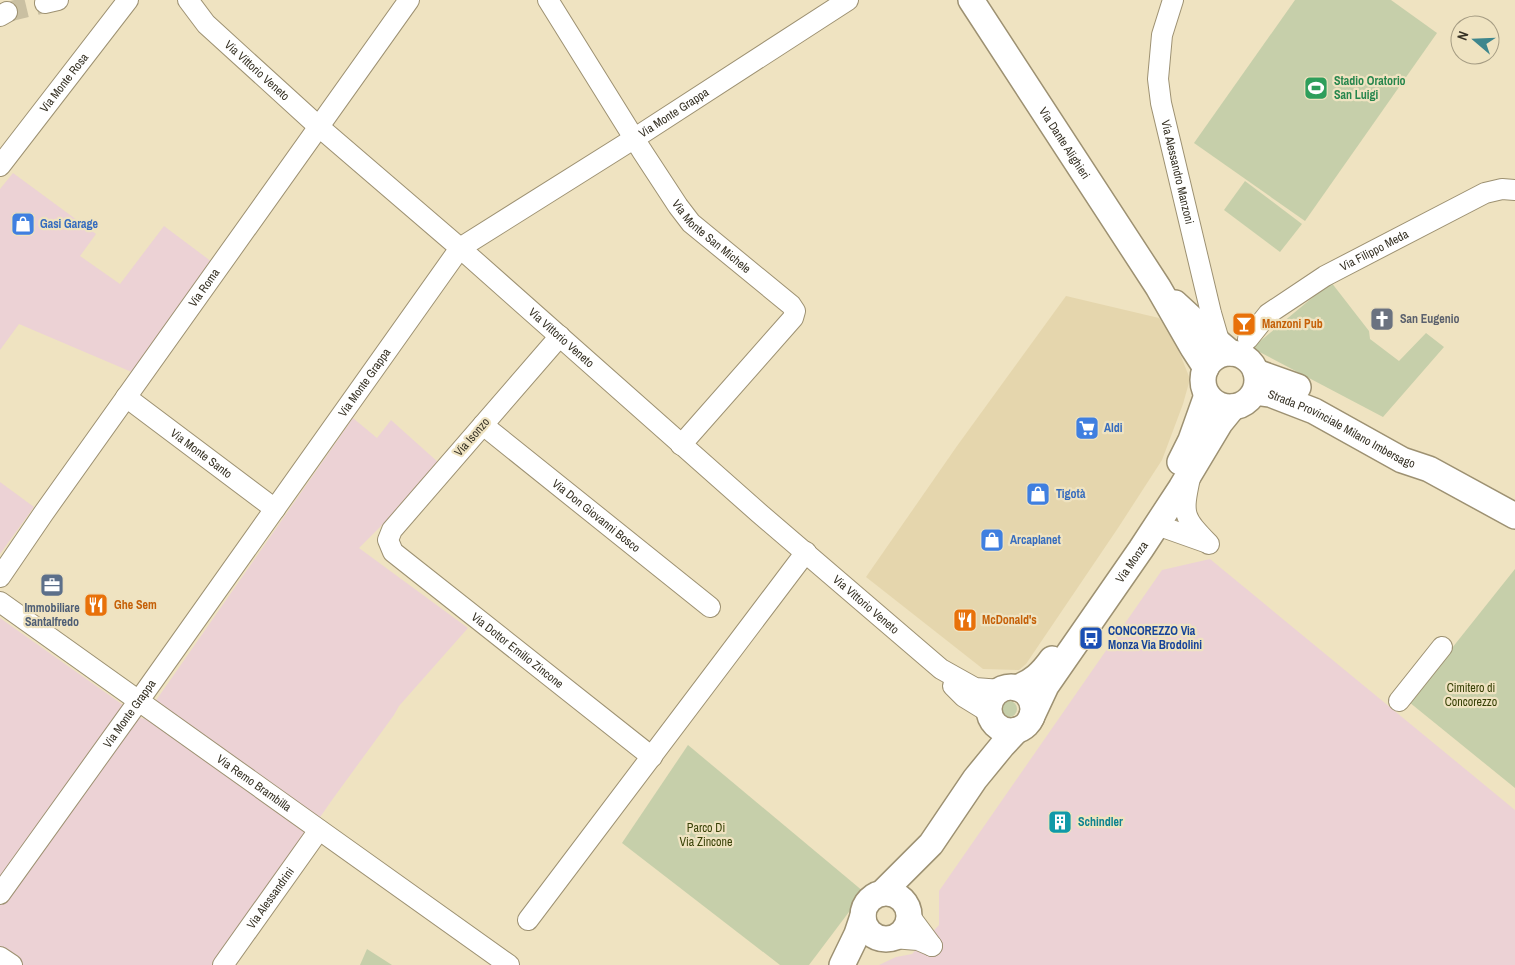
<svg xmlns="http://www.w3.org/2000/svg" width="1515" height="965" font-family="'Archivo Narrow',sans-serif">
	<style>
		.built { fill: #e5d6ad }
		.industrial { fill: #ecd2d5 }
		.green { fill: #c6cfaa }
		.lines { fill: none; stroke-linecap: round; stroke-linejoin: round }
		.minor-tunnel { stroke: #cac0a2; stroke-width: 20; stroke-dasharray: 20 10; stroke-linecap: butt }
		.minor-casing { stroke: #9d9172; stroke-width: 22 }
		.major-casing { stroke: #9d9172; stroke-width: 28 }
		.minor { stroke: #fff; stroke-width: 20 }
		.major { stroke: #fff; stroke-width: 25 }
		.labels { text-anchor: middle; stroke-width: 4.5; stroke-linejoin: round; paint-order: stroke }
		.street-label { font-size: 12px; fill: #373225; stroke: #efe3c1 }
		.leisure-label { font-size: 12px; font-weight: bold; fill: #27864d; stroke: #efe3c1; text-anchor: start }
		.shop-label { font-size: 12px; font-weight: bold; fill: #366cbe; stroke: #efe3c1; text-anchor: start }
		.worship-label { font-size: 12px; font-weight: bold; fill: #5b616d; stroke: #efe3c1; text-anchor: start }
		.food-label { font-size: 12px; font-weight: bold; fill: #c56008; stroke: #efe3c1; text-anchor: start }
		.service-label { font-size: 12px; font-weight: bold; fill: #4e5e75; stroke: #efe3c1 }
		.transit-label { font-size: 12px; font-weight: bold; fill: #164399; stroke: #efe3c1; text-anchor: start }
		.park-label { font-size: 12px; fill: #384106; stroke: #efe3c1 }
		.culture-label { font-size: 12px; font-weight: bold; fill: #0d838f; stroke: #efe3c1; text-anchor: start }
	</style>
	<rect width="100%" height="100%" fill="#efe3c1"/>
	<polygon class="built" points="1066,296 1159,318 1174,339 1190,379 1183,404 1162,460 1118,528 1026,664 1019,670 983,669 866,577 957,446"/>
	<g class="industrial">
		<polygon points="13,173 96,234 80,256 120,284 164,226 212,262 134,373 19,324 0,350 0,189"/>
		<polygon points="353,418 377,438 391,420 439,463 402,505 359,548 468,628 399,706 394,715 332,800 217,965 0,965 0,618 143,719"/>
		<polygon points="0,482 34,507 0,554"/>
		<polygon points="1210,559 1515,810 1515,965 879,965 896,957 912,954 939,925 939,891 1162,570"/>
	</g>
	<g class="green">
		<polygon points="1295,0 1391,0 1437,33 1305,221 1194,143"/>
		<polygon points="1245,181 1302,224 1280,252 1224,210"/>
		<polygon points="1331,282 1369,331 1370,339 1399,361 1426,333 1444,347 1383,417 1252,348"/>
		<polygon points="1515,569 1515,788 1409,702"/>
		<circle cx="1009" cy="709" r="8"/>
		<polygon points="688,745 864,892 809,965 780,965 622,843"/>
		<polygon points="367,949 392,965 360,965"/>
	</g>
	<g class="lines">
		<polyline class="minor-tunnel" points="7,12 45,3"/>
		<g class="minor-casing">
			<g id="minor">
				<path id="s1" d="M188 0 206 24 318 126 460 248 759 513 941 669 975 688 1001 690"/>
				<path id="s2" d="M548 0 642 151 678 206 691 223 791 305 795 311 793 318 681 445"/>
				<path id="s3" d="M1173 0 1162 35 1158 79 1161 103 1211 313 1220 344"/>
				<polyline points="45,3 58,0"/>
				<polyline points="0,16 7,12"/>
				<path id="s4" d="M0 166 128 0"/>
				<path id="s5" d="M560 336 392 530 388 540 393 552 652 757"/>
				<path id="s6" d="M1248 339 1268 314 1325 276 1485 193 1502 189 1515 190"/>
				<path id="s7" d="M126 397 275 509"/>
				<path id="s8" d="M483 425 710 607"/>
				<path d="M1190 478C1182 515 1183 517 1209 544"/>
				<polyline points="1157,525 1205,542"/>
				<path id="s9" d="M0 577 43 514 409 0"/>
				<path id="s10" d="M0 602 509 965"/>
				<polyline points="953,686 964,697 990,713"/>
				<polyline points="1399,701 1442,647"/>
				<path id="s11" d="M0 894 145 692 460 248 635 138 848 0"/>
				<polyline points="909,915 932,946"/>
				<polyline points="528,920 806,552"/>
				<polyline points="893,938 918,940 932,946"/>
				<polyline points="0,957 12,965"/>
				<path id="s12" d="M223 965 319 830"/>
			</g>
		</g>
		<g class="major-casing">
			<g id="major">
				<path id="s13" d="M971 0 1158 287 1193 348 1206 368"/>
				<polyline points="1175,303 1212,337 1231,353"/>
				<circle cx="1230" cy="380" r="27"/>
				<polyline points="1256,372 1298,387"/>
				<path id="s14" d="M1255 392 1270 394 1314 411 1402 460 1429 469 1515 516"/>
				<polyline points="1180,462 1191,440 1207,395"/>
				<circle cx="1011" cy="709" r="22"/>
				<path d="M1016 688C1033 682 1042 673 1052 659"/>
				<path id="s15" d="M1031 718 1046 686 1141 549 1181 488 1220 423 1233 407"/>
				<circle cx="886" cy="916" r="23"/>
				<polyline points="882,893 931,844 975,779 1002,746 1017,730"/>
				<polyline points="842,965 857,934 863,916"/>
			</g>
		</g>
		<use href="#minor" class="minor"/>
		<use href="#major" class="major"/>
	</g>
	<defs>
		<g id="stadium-square" transform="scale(1.25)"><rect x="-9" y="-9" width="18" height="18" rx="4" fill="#2e9e5b" stroke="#efe3c1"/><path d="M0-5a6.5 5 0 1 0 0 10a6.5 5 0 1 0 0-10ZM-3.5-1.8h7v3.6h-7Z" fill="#fff"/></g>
		<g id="shop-square" transform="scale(1.25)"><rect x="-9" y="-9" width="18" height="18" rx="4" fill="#3f7fe0" stroke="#efe3c1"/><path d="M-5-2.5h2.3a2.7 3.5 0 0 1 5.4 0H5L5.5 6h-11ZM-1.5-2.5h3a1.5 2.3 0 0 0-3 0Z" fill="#fff"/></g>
		<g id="church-square" transform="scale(1.25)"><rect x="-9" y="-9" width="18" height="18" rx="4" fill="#6b7280" stroke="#efe3c1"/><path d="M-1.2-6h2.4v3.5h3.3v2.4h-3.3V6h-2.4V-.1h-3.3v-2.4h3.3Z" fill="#fff"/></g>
		<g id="bar-square" transform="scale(1.25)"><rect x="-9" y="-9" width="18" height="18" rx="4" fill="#e8710a" stroke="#efe3c1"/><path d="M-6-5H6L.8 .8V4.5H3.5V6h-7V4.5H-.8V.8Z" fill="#fff"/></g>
		<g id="supermarket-square" transform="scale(1.25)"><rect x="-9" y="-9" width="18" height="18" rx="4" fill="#3f7fe0" stroke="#efe3c1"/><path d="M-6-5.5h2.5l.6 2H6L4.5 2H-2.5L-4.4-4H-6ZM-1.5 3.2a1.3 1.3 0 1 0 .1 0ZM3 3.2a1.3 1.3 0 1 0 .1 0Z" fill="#fff"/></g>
		<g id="office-square" transform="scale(1.25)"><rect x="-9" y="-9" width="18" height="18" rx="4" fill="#5c6f8a" stroke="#efe3c1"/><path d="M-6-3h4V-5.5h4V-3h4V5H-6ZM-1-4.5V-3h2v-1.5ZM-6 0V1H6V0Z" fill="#fff"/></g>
		<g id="restaurant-square" transform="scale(1.25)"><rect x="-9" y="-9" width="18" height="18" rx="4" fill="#e8710a" stroke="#efe3c1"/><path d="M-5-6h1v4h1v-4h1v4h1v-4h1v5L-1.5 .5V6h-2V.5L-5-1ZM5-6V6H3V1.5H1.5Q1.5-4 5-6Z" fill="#fff"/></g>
		<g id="bus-square" transform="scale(1.25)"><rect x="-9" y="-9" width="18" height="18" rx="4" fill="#1a4fb4" stroke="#efe3c1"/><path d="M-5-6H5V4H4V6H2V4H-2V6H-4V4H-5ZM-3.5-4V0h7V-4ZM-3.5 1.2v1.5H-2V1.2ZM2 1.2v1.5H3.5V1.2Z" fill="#fff"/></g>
		<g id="building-square" transform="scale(1.25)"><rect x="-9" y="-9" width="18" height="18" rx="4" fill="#0f9aa8" stroke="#efe3c1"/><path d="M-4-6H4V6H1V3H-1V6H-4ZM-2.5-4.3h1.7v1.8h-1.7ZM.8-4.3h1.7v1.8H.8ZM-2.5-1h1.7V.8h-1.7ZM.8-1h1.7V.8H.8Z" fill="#fff"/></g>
	</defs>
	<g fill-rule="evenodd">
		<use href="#stadium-square" x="1316" y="88"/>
		<use href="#shop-square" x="23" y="224"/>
		<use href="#church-square" x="1382" y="319"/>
		<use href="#bar-square" x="1244" y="324"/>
		<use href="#supermarket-square" x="1087" y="428"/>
		<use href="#shop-square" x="1038" y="494"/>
		<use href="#shop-square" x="992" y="540"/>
		<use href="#office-square" x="52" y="585"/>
		<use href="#restaurant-square" x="96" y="605"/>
		<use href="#restaurant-square" x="965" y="620"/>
		<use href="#bus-square" x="1091" y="638"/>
		<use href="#building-square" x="1060" y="822"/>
	</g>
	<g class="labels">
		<g class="street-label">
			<text dy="4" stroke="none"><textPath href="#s1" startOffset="99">Via Vittorio Veneto</textPath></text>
			<text dy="4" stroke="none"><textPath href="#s4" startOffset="105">Via Monte Rosa</textPath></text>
			<text dy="4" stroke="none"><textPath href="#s11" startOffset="1046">Via Monte Grappa</textPath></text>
			<text dy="4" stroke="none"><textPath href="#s13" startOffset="171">Via Dante Alighieri</textPath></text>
			<text dy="4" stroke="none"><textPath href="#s3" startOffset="176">Via Alessandro Manzoni</textPath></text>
			<text dy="4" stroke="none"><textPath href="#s2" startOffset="289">Via Monte San Michele</textPath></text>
			<text dy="4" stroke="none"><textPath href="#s6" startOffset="156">Via Filippo Meda</textPath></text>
			<text dy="4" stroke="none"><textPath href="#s9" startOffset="354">Via Roma</textPath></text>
			<text dy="4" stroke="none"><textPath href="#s1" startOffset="504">Via Vittorio Veneto</textPath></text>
			<text dy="4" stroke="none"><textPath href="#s11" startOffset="628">Via Monte Grappa</textPath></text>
			<text dy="4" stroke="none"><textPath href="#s14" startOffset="95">Strada Provinciale Milano Imbersago</textPath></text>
			<text transform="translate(472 437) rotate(-49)" y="4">Via Isonzo</text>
			<text dy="4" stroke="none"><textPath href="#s7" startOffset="94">Via Monte Santo</textPath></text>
			<text dy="4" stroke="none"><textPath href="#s8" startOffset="145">Via Don Giovanni Bosco</textPath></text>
			<text dy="4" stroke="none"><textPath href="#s15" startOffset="186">Via Monza</textPath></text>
			<text dy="4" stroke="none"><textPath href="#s1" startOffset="909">Via Vittorio Veneto</textPath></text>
			<text dy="4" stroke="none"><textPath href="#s5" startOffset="439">Via Dottor Emilio Zincone</textPath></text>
			<text dy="4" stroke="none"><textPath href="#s11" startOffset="222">Via Monte Grappa</textPath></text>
			<text dy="4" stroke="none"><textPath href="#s10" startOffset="312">Via Remo Brambilla</textPath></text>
			<text dy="4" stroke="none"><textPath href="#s12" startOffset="82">Via Alessandrini</textPath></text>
		</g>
		<g class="leisure-label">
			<text x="1334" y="85">Stadio Oratorio<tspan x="1334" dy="14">San Luigi</tspan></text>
		</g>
		<g class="shop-label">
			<text x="40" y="228">Gasi Garage</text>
			<text x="1104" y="432">Aldi</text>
			<text x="1056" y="498">Tigotà</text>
			<text x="1010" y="544">Arcaplanet</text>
		</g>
		<g class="worship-label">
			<text x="1400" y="323">San Eugenio</text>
		</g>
		<g class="food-label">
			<text x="1262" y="328">Manzoni Pub</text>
			<text x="114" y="609">Ghe Sem</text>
			<text x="982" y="624">McDonald's</text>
		</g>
		<g class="service-label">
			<text x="52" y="612">Immobiliare<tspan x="52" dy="14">Santalfredo</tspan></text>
		</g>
		<g class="transit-label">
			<text x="1108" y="635">CONCOREZZO Via<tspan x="1108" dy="14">Monza Via Brodolini</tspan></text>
		</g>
		<g class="park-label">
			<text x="1471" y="692">Cimitero di<tspan x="1471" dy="14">Concorezzo</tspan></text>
			<text x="706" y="832">Parco Di<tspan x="706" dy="14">Via Zincone</tspan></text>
		</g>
		<g class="culture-label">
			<text x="1078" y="826">Schindler</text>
		</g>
	</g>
	<g transform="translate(1475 40) rotate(289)"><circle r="24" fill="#efe3c1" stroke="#a59c83"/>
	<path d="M0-4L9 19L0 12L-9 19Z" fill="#3e868d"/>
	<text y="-8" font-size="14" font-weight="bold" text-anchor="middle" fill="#373225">N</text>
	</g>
</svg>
